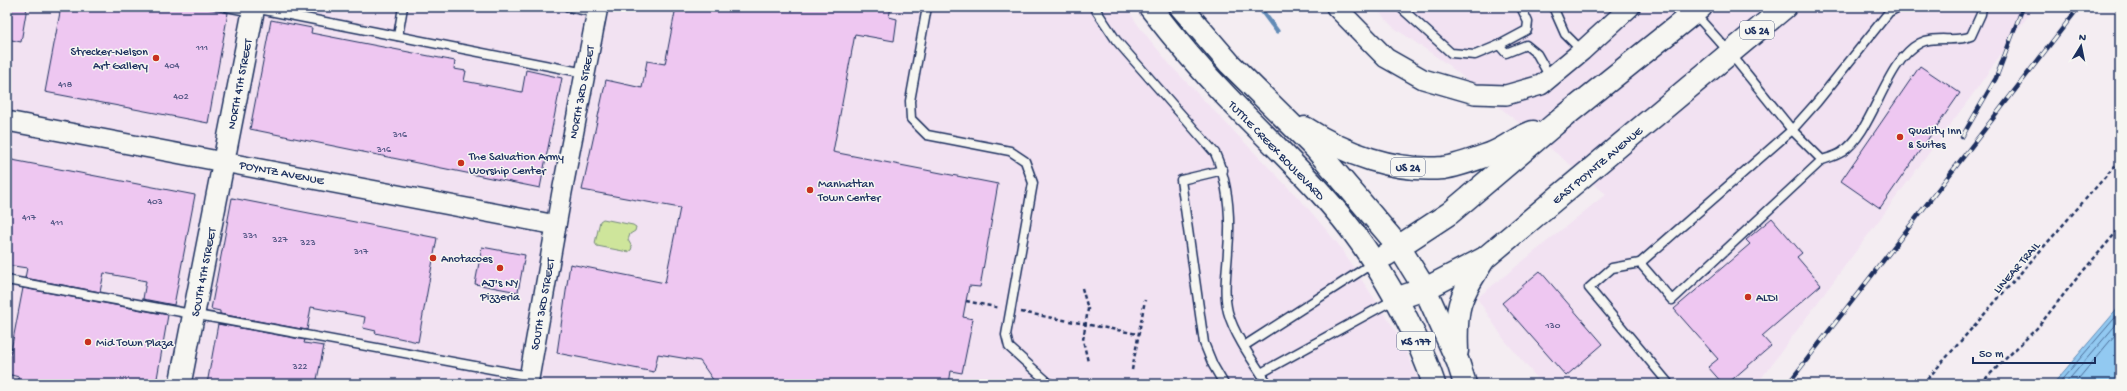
<svg xmlns="http://www.w3.org/2000/svg" width="2127" height="391" font-family="'Gochi Hand',sans-serif">
	<style>
		.built { fill: #f2e2f2 }
		.green { fill: #cee59b; stroke: #748a7c }
		.water { fill: #92c9f1; stroke: #628bb6 }
		.lines { fill: none; stroke-linecap: round; stroke-linejoin: round }
		.shore { stroke: #4b6d99; stroke-width: 1 }
		.stream { stroke: #628bb6; stroke-width: 5 }
		.building { fill: #eec7f1; stroke: #1b2f5e }
		.service-casing { stroke: #1b2f5e; stroke-width: 11 }
		.tertiary-casing { stroke: #1b2f5e; stroke-width: 22 }
		.secondary-casing { stroke: #1b2f5e; stroke-width: 24 }
		.trunk-casing { stroke: #1b2f5e; stroke-width: 25 }
		.path { stroke: #1b2f5e; stroke-width: 2.5; stroke-dasharray: 4 3; stroke-linecap: butt }
		.service { stroke: #f6f6f2; stroke-width: 8 }
		.tertiary { stroke: #f6f6f2; stroke-width: 19 }
		.secondary { stroke: #f6f6f2; stroke-width: 21 }
		.trunk { stroke: #f6f6f2; stroke-width: 22 }
		.rail-casing { stroke: #1b2f5e; stroke-width: 4.5 }
		.rail { stroke: #f6f6f2; stroke-width: 3; stroke-dasharray: 9; stroke-linecap: butt }
		.poi-dot { fill: #c8321e; stroke: #f6f6f2; stroke-width: 1.5 }
		.labels { text-anchor: middle; stroke-width: 3; stroke-linejoin: round; paint-order: stroke }
		.number-label { font-size: 10px; fill: #505583 }
		.shield { fill: #f6f6f2; stroke: #5d6b8a; stroke-width: 1 }
		.shield-label { font-size: 11px; font-weight: bold; fill: #1b2f5e }
		.poi-label { font-size: 12px; fill: #1b2f5e; stroke: #f6f6f2; text-anchor: start }
		.street-label { font-size: 12px; fill: #1b2f5e; stroke: #f6f6f2 }
	</style>
	<rect width="100%" height="100%" fill="#f4edf2"/>
	<filter id="ink" filterUnits="userSpaceOnUse"><feTurbulence type="fractalNoise" baseFrequency=".025" numOctaves="2"/><feDisplacementMap in="SourceGraphic" scale="8" xChannelSelector="R" yChannelSelector="G"/><feConvolveMatrix kernelMatrix="1 2 1 2 8 2 1 2 1" color-interpolation-filters="sRGB"/></filter>
	<g filter="url(#ink)">
		<g class="built">
			<polygon points="7,7 1126,7 1138,25 1171,66 1306,206 1338,244 1401,339 1420,384 7,384"/>
			<polygon points="1374,7 2034,7 1973,94 1757,384 1542,384 1503,338 1477,298 1606,194 1447,64 1393,27"/>
		</g>
		<polygon class="green" points="603,219 633,225 636,227 635,231 630,234 628,240 632,247 631,250 628,252 597,246 595,243 600,221"/>
		<polygon class="water" points="2120,306 2120,384 2053,384"/>
		<g class="lines">
			<g class="shore">
				<polyline points="2058,384 2120,312"/>
				<polyline points="2065,384 2120,320"/>
				<polyline points="2074,384 2120,329"/>
			</g>
			<polyline class="stream" points="1259,7 1277,31"/>
		</g>
		<g class="building">
			<polygon points="7,7 27,7 21,42 7,39"/>
			<polygon points="61,7 201,7 228,13 208,123 45,92"/>
			<polygon points="676,7 891,7 889,17 897,19 894,41 855,34 833,152 998,184 980,287 969,286 966,301 963,317 973,319 962,373 951,371 949,384 716,384 700,361 658,354 654,372 557,353 570,264 665,283 680,208 582,190 606,80 642,88 647,61 665,64"/>
			<polygon points="271,20 312,28 311,33 455,61 454,69 466,71 464,81 522,92 526,70 562,78 540,188 250,129"/>
			<polygon points="1920,66 1960,93 1880,208 1841,181"/>
			<polygon points="7,159 195,195 174,305 143,299 146,281 104,273 100,292 25,278 27,268 7,265"/>
			<polygon points="232,198 437,238 418,342 375,333 376,331 363,328 365,317 311,307 307,330 220,314 220,311 211,309"/>
			<polygon points="1772,218 1802,253 1797,257 1821,285 1762,336 1771,346 1727,384 1723,384 1708,367 1718,359 1674,309 1750,244 1746,240"/>
			<polygon points="482,247 525,255 518,292 475,284"/>
			<polygon points="1540,271 1603,344 1566,376 1502,303"/>
			<polygon points="23,288 168,315 156,384 18,384 19,377 7,374 7,371"/>
			<polygon points="218,324 305,340 304,343 324,346 316,384 207,384"/>
		</g>
		<g class="lines">
			<g class="service-casing">
				<g id="service">
					<polyline points="227,7 252,12"/>
					<polyline points="568,7 597,13"/>
					<polyline points="927,7 910,101 911,119 927,135 1010,151 1025,161 1033,183 1006,335 1009,347 1050,384"/>
					<path d="M1094 7 1116 40 1215 153C1229 184 1231 217 1228 251 1227 271 1223 292 1228 312 1234 335 1255 364 1268 384"/>
					<polyline points="1400,7 1451,53 1475,55 1499,45 1506,53 1526,45 1537,54 1550,77"/>
					<polyline points="1553,7 1565,34 1582,51"/>
					<polyline points="254,8 585,73"/>
					<polyline points="1695,14 1730,53 1792,130 1817,102 1889,12 1899,7"/>
					<polyline points="398,36 403,7"/>
					<polyline points="1499,45 1527,30 1528,22 1521,7"/>
					<path d="M1822 160 1792 130 1640 263 1672 300 1822 160C1828 158 1836 156 1842 152 1874 132 1884 62 1920 43 1935 35 1956 43 1971 36L1981 14 1982 7"/>
					<polyline points="1223,170 1181,180 1204,343 1213,365 1224,384"/>
					<polyline points="1640,263 1612,268 1589,288 1669,384"/>
					<polyline points="7,280 529,376"/>
					<polyline points="1244,346 1373,263"/>
					<polyline points="1261,373 1395,299"/>
				</g>
			</g>
			<g class="tertiary-casing">
				<g id="tertiary">
					<polyline points="1336,7 1386,58 1423,79 1475,94 1506,95 1541,85 1582,51 1630,7"/>
					<polyline points="7,121 556,225"/>
					<polyline points="528,384 562,192 598,7"/>
				</g>
			</g>
			<g class="secondary-casing">
				<polyline id="secondary" points="180,384 254,7"/>
			</g>
			<g class="trunk-casing">
				<g id="trunk">
					<path d="M1150 7C1174 38 1199 68 1227 97 1273 145 1325 191 1364 247 1392 288 1418 336 1434 384"/>
					<polyline points="1181,7 1230,64 1315,148 1399,247 1425,289 1458,362 1465,384"/>
					<path d="M1305 128C1345 154 1394 172 1443 168 1458 166 1476 159 1490 154 1505 149 1517 137 1533 132"/>
					<polyline points="1386,255 1450,213 1555,124 1701,7"/>
					<polyline points="1395,299 1425,289 1485,258 1785,7"/>
					<path d="M1457 351C1455 303 1460 298 1484 259"/>
				</g>
			</g>
			<g class="path">
				<polyline points="1082,288 1088,309 1083,340 1088,362"/>
				<polyline points="966,301 1000,308"/>
				<polyline points="1021,312 1138,334"/>
				<polyline points="1132,370 1145,300"/>
				<polyline points="1923,384 2120,160"/>
				<polyline points="1980,384 2038,327 2072,284 2120,228"/>
			</g>
			<use href="#service" class="service"/>
			<use href="#tertiary" class="tertiary"/>
			<use href="#secondary" class="secondary"/>
			<use href="#trunk" class="trunk"/>
			<g class="rail-casing">
				<g id="rail">
					<polyline points="1962,137 1996,78 2023,7"/>
					<polyline points="1788,384 2079,7"/>
				</g>
			</g>
			<use href="#rail" class="rail"/>
		</g>
	</g>
	<g class="poi-dot">
		<circle cx="156" cy="58" r="4"/>
		<circle cx="1900" cy="137" r="4"/>
		<circle cx="461" cy="163" r="4"/>
		<circle cx="810" cy="190" r="4"/>
		<circle cx="433" cy="258" r="4"/>
		<circle cx="500" cy="268" r="4"/>
		<circle cx="1748" cy="297" r="4"/>
		<circle cx="88" cy="342" r="4"/>
	</g>
	<g class="labels">
		<g class="number-label">
			<text x="202" y="50">111</text>
			<text x="172" y="68">404</text>
			<text x="65" y="87">418</text>
			<text x="181" y="99">402</text>
			<text x="400" y="137">316</text>
			<text x="384" y="152">316</text>
			<text x="155" y="204">403</text>
			<text x="29" y="220">417</text>
			<text x="57" y="225">411</text>
			<text x="250" y="238">331</text>
			<text x="280" y="242">327</text>
			<text x="308" y="245">323</text>
			<text x="361" y="254">317</text>
			<text x="1553" y="328">130</text>
			<text x="300" y="369">322</text>
		</g>
		<g class="shield">
			<rect x="1740" y="21" width="34" height="18" rx="3"/>
			<rect x="1391" y="158" width="34" height="18" rx="3"/>
			<rect x="1397" y="332" width="38" height="18" rx="3"/>
		</g>
		<g class="shield-label">
			<text x="1757" y="34">US 24</text>
			<text x="1408" y="171">US 24</text>
			<text x="1416" y="345">KS 177</text>
		</g>
		<g class="poi-label">
			<text x="148" y="55" text-anchor="end">Strecker-Nelson<tspan x="148" dy="14">Art Gallery</tspan></text>
			<text x="1908" y="134">Quality Inn<tspan x="1908" dy="14">&amp; Suites</tspan></text>
			<text x="469" y="160">The Salvation Army<tspan x="469" dy="14">Worship Center</tspan></text>
			<text x="818" y="187">Manhattan<tspan x="818" dy="14">Town Center</tspan></text>
			<text x="441" y="262">Anotacoes</text>
			<text x="500" y="286" text-anchor="middle">AJ's NY<tspan x="500" dy="14">Pizzeria</tspan></text>
			<text x="1756" y="301">ALDI</text>
			<text x="96" y="346">Mid Town Plaza</text>
		</g>
		<g class="street-label">
			<text transform="translate(239 84) rotate(-79)" y="4">NORTH 4TH STREET</text>
			<text transform="translate(581 92) rotate(-79)" y="4">NORTH 3RD STREET</text>
			<text transform="translate(1277 150) rotate(46)" y="4">TUTTLE CREEK BOULEVARD</text>
			<text transform="translate(1597 165) rotate(-40)" y="4">EAST POYNTZ AVENUE</text>
			<text transform="translate(282 172) rotate(11)" y="4">POYNTZ AVENUE</text>
			<text transform="translate(2016 267) rotate(-49)" y="4">LINEAR TRAIL</text>
			<text transform="translate(203 272) rotate(-79)" y="4">SOUTH 4TH STREET</text>
			<text transform="translate(542 304) rotate(-80)" y="4">SOUTH 3RD STREET</text>
		</g>
	</g>
	<rect width="2127" height="391" fill="none" stroke="#f6f6f2" stroke-width="24"/>
	<rect x="12" y="12" width="2103" height="367" fill="none" stroke="#1b2f5e" stroke-width="1.5" filter="url(#ink)"/>
	<g transform="translate(2081 46) rotate(10)" stroke="#f6f6f2" stroke-width="3" paint-order="stroke">
	<path d="M0-3L7 15L0 10L-7 15Z" fill="#1b2f5e"/>
	<text y="-6" font-size="11" font-weight="bold" text-anchor="middle" fill="#1b2f5e">N</text>
	</g>
	<path d="M1973 357v6h122v-6" fill="none" stroke="#1b2f5e" stroke-width="2"/>
	<text x="1979" y="357" font-size="12" fill="#1b2f5e" stroke="#f6f6f2" stroke-width="3" paint-order="stroke">50 m</text>
</svg>
